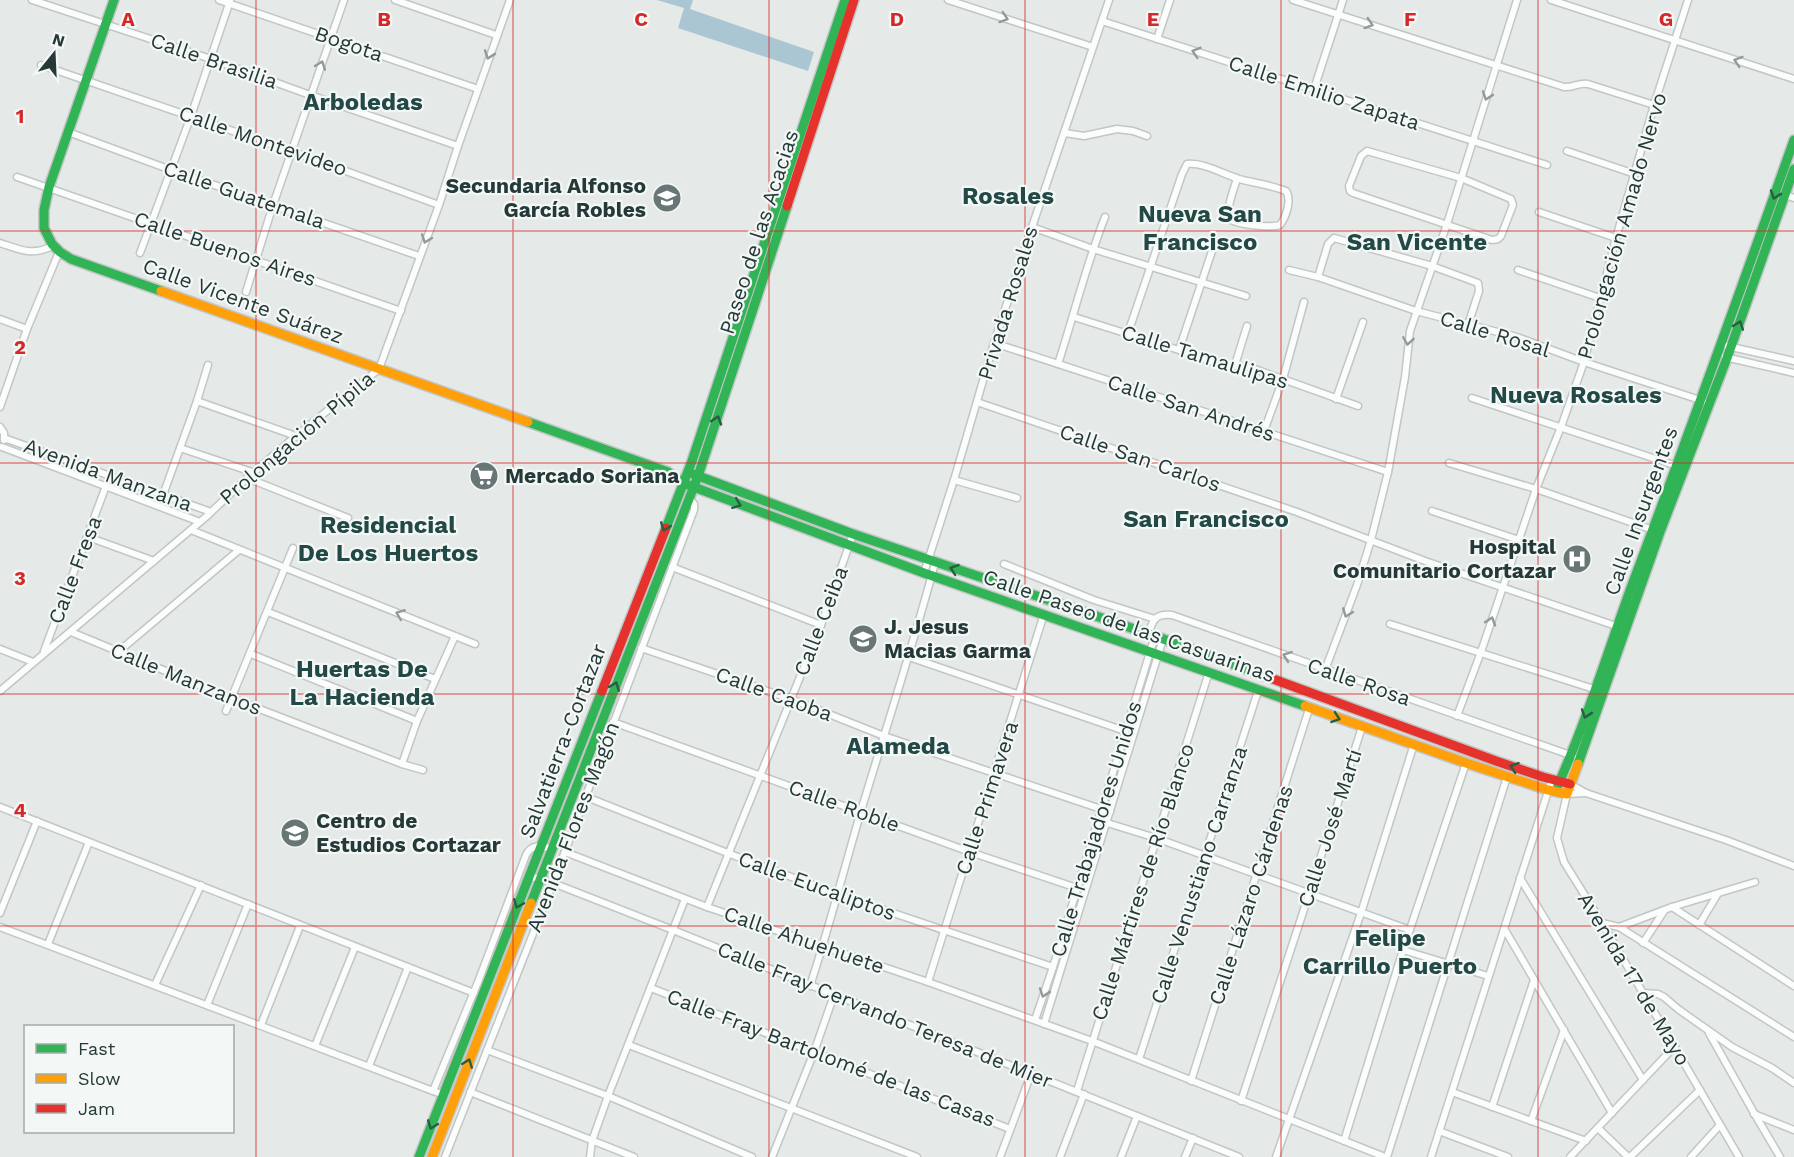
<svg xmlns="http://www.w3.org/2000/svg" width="1794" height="1157" font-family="'Work Sans',sans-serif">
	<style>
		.water { fill: #aac6d2 }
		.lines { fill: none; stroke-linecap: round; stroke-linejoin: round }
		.street-casing { stroke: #c2c6c5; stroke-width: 9 }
		.fast-casing { stroke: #c1c6c5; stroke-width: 12 }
		.slow-casing { stroke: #c1c6c5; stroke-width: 12 }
		.jam-casing { stroke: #c1c6c5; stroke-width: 12 }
		.street { stroke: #fbfcfc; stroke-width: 6 }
		.fast { stroke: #30b455; stroke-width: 9 }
		.slow { stroke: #ff9f0a; stroke-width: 9 }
		.jam { stroke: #e5322d; stroke-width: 9 }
		.oneway { stroke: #909b9a }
		.oneway2 { stroke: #285f41 }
		.grid { fill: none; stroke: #d62828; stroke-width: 1.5; stroke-opacity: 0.55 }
		.labels { text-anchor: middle; stroke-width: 4.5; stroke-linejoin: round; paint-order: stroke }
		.street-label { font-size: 21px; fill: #253a38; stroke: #f3f8f6 }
		.poi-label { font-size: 21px; font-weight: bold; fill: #253a38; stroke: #f3f8f6; text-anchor: start }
		.quarter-label { font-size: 24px; font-weight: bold; fill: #234947; stroke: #f3f8f6 }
		.grid-label { font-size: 20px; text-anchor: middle; font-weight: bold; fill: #d62828; stroke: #f3f8f6; stroke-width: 4.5; stroke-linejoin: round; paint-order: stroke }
	</style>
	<rect width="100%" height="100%" fill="#e5e9e8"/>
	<polygon class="water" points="657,0 693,0 690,9 814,52 808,71 678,28 684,8"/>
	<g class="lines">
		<g class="street-casing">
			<g id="street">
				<polyline points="32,0 211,59 310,95 458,146"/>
				<polyline points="219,0 478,89"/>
				<polyline points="395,0 496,35"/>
				<polyline points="948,0 1093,47"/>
				<path d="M1293 0 1564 87C1573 88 1579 82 1588 84L1654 105"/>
				<polyline points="1551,0 1794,79"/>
				<polyline points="1102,21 1547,165"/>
				<polyline points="1157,39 1170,0"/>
				<polyline points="41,65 291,151 439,205"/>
				<polyline points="1314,89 1343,0"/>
				<polyline points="68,132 171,170 419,256"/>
				<polyline points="1065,133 1084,136 1117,129 1133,131 1147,136"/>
				<polygon points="1367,151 1461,178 1511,199 1513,205 1501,236 1498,239 1492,240 1353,193 1350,191 1349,186 1361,156"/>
				<polyline points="1567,151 1635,174"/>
				<polyline points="17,177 401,311"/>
				<polyline points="1785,195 1794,198"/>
				<polyline points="1539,212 1616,238"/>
				<polyline points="1032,227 1093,249 1246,296"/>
				<path d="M0 243C22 250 31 256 53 246"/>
				<polyline points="140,253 191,116 230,1"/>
				<polyline points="1289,270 1318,277 1416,311 1517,337 1584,362 1703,401"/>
				<polyline points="1518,270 1600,298"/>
				<polyline points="1318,277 1328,244 1334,238 1432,266 1478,283 1479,291 1468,325"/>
				<polyline points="246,292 273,205 344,0"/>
				<polyline points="1074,317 1179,350 1220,365 1249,367 1358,406"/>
				<polyline points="0,319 27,329"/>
				<path d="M1128 333 1182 174 1187 164C1203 162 1223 174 1239 179 1254 183 1271 185 1286 191 1292 200 1286 217 1280 225 1269 228 1241 225 1231 220 1225 207 1234 191 1237 178"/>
				<polyline points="994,343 1388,472"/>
				<polyline points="1727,346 1794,361"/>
				<polyline points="1179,350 1214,245"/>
				<polyline points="1725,357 1794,373"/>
				<path d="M1058 364C1074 315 1086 265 1105 217"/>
				<polyline points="1235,365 1247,326"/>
				<polyline points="1472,398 1677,466"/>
				<polyline points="1336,399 1363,322"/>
				<polyline points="197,401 296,436"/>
				<polyline points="977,402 1297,512 1425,561 1619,627"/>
				<polyline points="0,407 27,329 59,252"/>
				<polyline points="0,427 4,433 4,440"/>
				<polyline points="1264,431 1283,379 1304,302"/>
				<polyline points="4,438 211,512"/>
				<polyline points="2,447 200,522"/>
				<polyline points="180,448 255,473"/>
				<polyline points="1449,463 1536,489 1656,531"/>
				<polyline points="247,478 348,518"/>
				<polyline points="954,480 1017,498"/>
				<polyline points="163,495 197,401 208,365"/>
				<polyline points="1432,511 1519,540"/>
				<polyline points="191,530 475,644"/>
				<polyline points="88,537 154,561"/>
				<polyline points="1004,564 1094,600 1155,619"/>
				<polyline points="672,567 821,625"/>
				<polyline points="924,573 954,480 994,343 1032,227 1109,0"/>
				<polyline points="268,612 435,679"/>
				<polyline points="1390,624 1597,690"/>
				<polyline points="71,632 231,698 402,764 423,770"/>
				<path d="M1148 634C1153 620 1155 613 1172 615L1573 756"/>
				<polyline points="641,648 791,699 884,736 1110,812"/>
				<polyline points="0,649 33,662"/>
				<polyline points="44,651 106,486"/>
				<polyline points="118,652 239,550"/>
				<polyline points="251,654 417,721"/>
				<polyline points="909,657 1125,731"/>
				<polyline points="1325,670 1357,585 1371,540 1388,472 1405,377 1410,331 1447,224 1517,0"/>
				<polyline points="0,691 207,516 247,478 296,436 379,369 439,205 458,146 510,0"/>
				<polyline points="226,711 293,548"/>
				<polyline points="1457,716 1481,652 1536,489 1561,427 1584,362 1616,238 1654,105 1688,0"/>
				<polyline points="613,722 970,852 1077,888"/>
				<polyline points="402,764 417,721 455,636"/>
				<polyline points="1570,784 1586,793 1726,840 1794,866"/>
				<polyline points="1586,793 1567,794 1557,838 1564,862 1602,923 1739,1157"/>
				<polyline points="584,796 730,854 837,894 1053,967"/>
				<polyline points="0,807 474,993"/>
				<polyline points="1104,822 1156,838 1410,930"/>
				<polyline points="565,852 707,907 928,982 1092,1041 1385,1157"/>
				<polyline points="529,876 553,883 673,930 1239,1157"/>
				<polyline points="1520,878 1643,1080"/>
				<polyline points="707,907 821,625 853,534"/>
				<polyline points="1672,907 1794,986"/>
				<polyline points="0,913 37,821"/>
				<polyline points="1602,923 1619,927 1794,1037"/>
				<polyline points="1699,925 1717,895"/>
				<polyline points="0,927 433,1091"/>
				<polyline points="1619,927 1672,907 1755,882"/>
				<polyline points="1505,930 1612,1113"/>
				<polyline points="1643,943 1664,911"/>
				<polyline points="48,944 89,842"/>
				<polyline points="1403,950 1488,976"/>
				<polyline points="928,982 1044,614"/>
				<polyline points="155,985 201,885"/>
				<path d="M810 986C829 928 844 869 861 811 886 728 913 646 935 563"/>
				<polyline points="651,988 1010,1129"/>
				<polyline points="1642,993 1658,994 1664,997 1678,1009 1732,1047 1772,1068 1794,1083"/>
				<polyline points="207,1005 248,904"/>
				<polyline points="1035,1020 1053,967 1155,636"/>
				<polyline points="1044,1024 1163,639"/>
				<polyline points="261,1025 300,926"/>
				<polyline points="1709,1033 1754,1113 1780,1157"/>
				<polyline points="629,1045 917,1157"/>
				<polyline points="315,1046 355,947"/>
				<polyline points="487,1050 608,1096 752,1157"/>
				<polyline points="1139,1059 1258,691"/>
				<polyline points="369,1066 408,967"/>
				<polyline points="1191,1081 1309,709"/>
				<polyline points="1077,1091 1209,672"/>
				<polyline points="470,1092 634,1157"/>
				<polyline points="1452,1092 1586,1141"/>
				<path d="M444 1095 433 1091 478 982 526 855C532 843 541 846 552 849"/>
				<polyline points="1241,1101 1309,894 1362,727"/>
				<polyline points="1492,1107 1534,980"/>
				<polyline points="1754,1114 1794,1130"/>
				<polyline points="1531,1121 1564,1030"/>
				<polyline points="1598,1128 1628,1157"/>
				<polyline points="1439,1131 1508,1157"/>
				<polyline points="1344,1141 1403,950 1466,763"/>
				<polyline points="445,1157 553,883 694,510 694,504 689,498"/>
				<polyline points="590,1157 592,1141 608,1096 685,899"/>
				<polyline points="772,1157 814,1052 834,995"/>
				<polyline points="1000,1157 1031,1074"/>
				<polyline points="1060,1157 1084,1094"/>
				<polyline points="1121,1157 1137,1116"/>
				<polyline points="1185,1157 1193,1138"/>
				<polyline points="1276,1157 1361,913 1414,744"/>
				<polyline points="1387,1157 1507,777"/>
				<polyline points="1431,1157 1552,779"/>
				<polyline points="1570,1157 1675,1046"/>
				<polyline points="1630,1157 1700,1090"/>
				<polyline points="1691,1157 1720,1125"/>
			</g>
		</g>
		<g class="fast-casing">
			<g id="fast">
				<polyline points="114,0 49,187 44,210 44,228 52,244 60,252 71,259 161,291"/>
				<polyline points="528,422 668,472 683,483 924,573 1305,706"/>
				<polyline points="693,474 853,534 1155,636 1265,676"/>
				<polyline points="666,528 692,461 845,0"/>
				<polyline points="1578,764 1660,532 1727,358 1794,169"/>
				<path d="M1558 785C1587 720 1608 651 1632 585 1688 437 1741 289 1794 140"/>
				<polyline points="531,903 698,476 787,206"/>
				<polyline points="419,1157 602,691"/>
			</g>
		</g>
		<g class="slow-casing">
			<g id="slow">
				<polyline points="161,291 528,422"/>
				<polyline points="1305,706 1466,763 1548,790 1567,794 1578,764"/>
				<polyline points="432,1157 531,903"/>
			</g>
		</g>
		<g class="jam-casing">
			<g id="jam">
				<polyline points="787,206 854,0"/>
				<polyline points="1265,676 1496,761 1543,777 1570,784"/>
				<polyline points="602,691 666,528"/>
			</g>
		</g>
		<use href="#street" class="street"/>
		<use href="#fast" class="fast"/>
		<use href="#slow" class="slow"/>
		<use href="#jam" class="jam"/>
	</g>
	<defs><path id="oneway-chevron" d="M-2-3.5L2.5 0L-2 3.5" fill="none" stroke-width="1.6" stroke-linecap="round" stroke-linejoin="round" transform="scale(1.5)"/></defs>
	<g class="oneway">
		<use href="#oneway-chevron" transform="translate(1004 18) rotate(18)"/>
		<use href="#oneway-chevron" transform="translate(1369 24) rotate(18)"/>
		<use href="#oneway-chevron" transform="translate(1196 52) rotate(-163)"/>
		<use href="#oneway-chevron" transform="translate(489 55) rotate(109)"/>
		<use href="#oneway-chevron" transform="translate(1738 61) rotate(-162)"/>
		<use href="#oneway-chevron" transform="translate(321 65) rotate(-70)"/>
		<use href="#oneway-chevron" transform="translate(1487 96) rotate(109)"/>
		<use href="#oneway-chevron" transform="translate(426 239) rotate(110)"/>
		<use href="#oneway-chevron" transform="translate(1408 341) rotate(99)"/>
		<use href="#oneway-chevron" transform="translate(1347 613) rotate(111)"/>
		<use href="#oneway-chevron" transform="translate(400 614) rotate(-158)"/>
		<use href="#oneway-chevron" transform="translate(1491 621) rotate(-72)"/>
		<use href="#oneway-chevron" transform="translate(1287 656) rotate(-160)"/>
		<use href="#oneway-chevron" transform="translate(1044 993) rotate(109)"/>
	</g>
	<g class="oneway2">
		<use href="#oneway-chevron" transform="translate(1775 195) rotate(109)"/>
		<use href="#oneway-chevron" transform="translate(1739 325) rotate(-70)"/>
		<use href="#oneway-chevron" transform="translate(717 420) rotate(-72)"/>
		<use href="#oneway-chevron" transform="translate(737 504) rotate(21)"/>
		<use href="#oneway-chevron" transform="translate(665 527) rotate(111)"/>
		<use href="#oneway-chevron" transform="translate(954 569) rotate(-161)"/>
		<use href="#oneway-chevron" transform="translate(615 686) rotate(-69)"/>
		<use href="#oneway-chevron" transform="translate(1586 714) rotate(109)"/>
		<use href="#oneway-chevron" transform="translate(1336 718) rotate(19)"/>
		<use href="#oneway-chevron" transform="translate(1514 767) rotate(-161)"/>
		<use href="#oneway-chevron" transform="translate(518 904) rotate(112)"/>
		<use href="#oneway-chevron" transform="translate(468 1063) rotate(-69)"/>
		<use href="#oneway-chevron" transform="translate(432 1125) rotate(111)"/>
	</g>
	<path class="grid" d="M256 0V1157M513 0V1157M769 0V1157M1025 0V1157M1281 0V1157M1538 0V1157M0 231H1794M0 463H1794M0 694H1794M0 926H1794"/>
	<defs>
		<g id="school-disc" transform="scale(1.5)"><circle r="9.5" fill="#687776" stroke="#f3f8f6"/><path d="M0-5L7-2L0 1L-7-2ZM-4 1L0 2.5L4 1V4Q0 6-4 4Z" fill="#fff"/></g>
		<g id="supermarket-disc" transform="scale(1.5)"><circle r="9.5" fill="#687776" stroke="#f3f8f6"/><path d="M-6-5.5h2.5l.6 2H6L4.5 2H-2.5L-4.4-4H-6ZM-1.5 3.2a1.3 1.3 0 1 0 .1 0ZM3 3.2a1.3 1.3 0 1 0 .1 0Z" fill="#fff"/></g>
		<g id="hospital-disc" transform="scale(1.5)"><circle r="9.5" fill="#687776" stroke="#f3f8f6"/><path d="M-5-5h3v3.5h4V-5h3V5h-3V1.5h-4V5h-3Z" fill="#fff"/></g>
		<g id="university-disc" transform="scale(1.5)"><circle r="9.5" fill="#687776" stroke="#f3f8f6"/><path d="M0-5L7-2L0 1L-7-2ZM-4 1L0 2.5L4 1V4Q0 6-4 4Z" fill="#fff"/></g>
	</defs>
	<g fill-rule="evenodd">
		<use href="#school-disc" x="667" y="198"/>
		<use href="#supermarket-disc" x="484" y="476"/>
		<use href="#hospital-disc" x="1577" y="559"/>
		<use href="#school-disc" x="863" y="639"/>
		<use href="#university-disc" x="295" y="833"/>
	</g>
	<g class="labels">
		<g class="street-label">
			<text transform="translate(349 44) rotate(19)" y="7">Bogota</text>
			<text transform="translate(214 61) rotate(19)" y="7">Calle Brasilia</text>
			<text transform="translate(1324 93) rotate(18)" y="7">Calle Emilio Zapata</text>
			<text transform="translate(263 141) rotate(19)" y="7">Calle Montevideo</text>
			<text transform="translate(244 195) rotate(19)" y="7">Calle Guatemala</text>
			<text transform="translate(1622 226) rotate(-74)" y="7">Prolongación Amado Nervo</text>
			<text transform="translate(759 232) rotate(-72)" y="7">Paseo de las Acacias</text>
			<text transform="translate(225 249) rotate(19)" y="7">Calle Buenos Aires</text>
			<text transform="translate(243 301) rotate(20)" y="7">Calle Vicente Suárez</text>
			<text transform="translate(1008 303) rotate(-73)" y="7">Privada Rosales</text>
			<text transform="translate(1495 334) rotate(17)" y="7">Calle Rosal</text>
			<text transform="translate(1205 357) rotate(17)" y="7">Calle Tamaulipas</text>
			<text transform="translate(1191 408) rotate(18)" y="7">Calle San Andrés</text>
			<text transform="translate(297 438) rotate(-40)" y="7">Prolongación Pípila</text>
			<text transform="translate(1140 458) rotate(19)" y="7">Calle San Carlos</text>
			<text transform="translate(108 475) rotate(20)" y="7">Avenida Manzana</text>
			<text transform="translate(1641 511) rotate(-70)" y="7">Calle Insurgentes</text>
			<text transform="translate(75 570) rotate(-69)" y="7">Calle Fresa</text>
			<text transform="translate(821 621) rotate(-69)" y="7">Calle Ceiba</text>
			<text transform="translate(1129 626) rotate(19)" y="7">Calle Paseo de las Casuarinas</text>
			<text transform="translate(186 679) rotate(22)" y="7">Calle Manzanos</text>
			<text transform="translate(1359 682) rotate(19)" y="7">Calle Rosa</text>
			<text transform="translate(774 694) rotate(20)" y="7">Calle Caoba</text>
			<text transform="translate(563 741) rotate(-69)" y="7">Salvatierra-Cortazar</text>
			<text transform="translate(987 798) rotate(-72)" y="7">Calle Primavera</text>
			<text transform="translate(844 806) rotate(20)" y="7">Calle Roble</text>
			<text transform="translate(573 827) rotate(-69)" y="7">Avenida Flores Magón</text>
			<text transform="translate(1330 828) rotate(-72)" y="7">Calle José Martí</text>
			<text transform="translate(1096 829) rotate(-73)" y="7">Calle Trabajadores Unidos</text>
			<text transform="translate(1199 875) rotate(-72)" y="7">Calle Venustiano Carranza</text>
			<text transform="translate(1143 882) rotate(-72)" y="7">Calle Mártires de Río Blanco</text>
			<text transform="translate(817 886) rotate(20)" y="7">Calle Eucaliptos</text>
			<text transform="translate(1251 895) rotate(-72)" y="7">Calle Lázaro Cárdenas</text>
			<text transform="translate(804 940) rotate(19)" y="7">Calle Ahuehuete</text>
			<text transform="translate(1634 979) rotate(59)" y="7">Avenida 17 de Mayo</text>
			<text transform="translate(885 1015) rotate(22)" y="7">Calle Fray Cervando Teresa de Mier</text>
			<text transform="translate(831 1058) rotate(21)" y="7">Calle Fray Bartolomé de las Casas</text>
		</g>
		<g class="poi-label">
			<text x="646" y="193" text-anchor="end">Secundaria Alfonso<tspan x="646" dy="24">García Robles</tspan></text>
			<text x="505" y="483">Mercado Soriana</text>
			<text x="1556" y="554" text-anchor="end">Hospital<tspan x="1556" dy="24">Comunitario Cortazar</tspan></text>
			<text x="884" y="634">J. Jesus<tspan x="884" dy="24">Macias Garma</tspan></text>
			<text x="316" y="828">Centro de<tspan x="316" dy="24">Estudios Cortazar</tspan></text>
		</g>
		<g class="quarter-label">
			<text x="363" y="110">Arboledas</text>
			<text x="1008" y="204">Rosales</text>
			<text x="1200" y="222">Nueva San<tspan x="1200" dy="28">Francisco</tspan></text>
			<text x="1417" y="250">San Vicente</text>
			<text x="1576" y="403">Nueva Rosales</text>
			<text x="1206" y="527">San Francisco</text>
			<text x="388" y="533">Residencial<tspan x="388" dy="28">De Los Huertos</tspan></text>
			<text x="362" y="677">Huertas De<tspan x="362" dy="28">La Hacienda</tspan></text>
			<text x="898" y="754">Alameda</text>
			<text x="1390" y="946">Felipe<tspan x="1390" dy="28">Carrillo Puerto</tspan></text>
		</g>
	</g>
	<g class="grid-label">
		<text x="128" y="26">A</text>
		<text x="384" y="26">B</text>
		<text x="641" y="26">C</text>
		<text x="897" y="26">D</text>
		<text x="1153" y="26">E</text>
		<text x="1410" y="26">F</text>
		<text x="1666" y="26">G</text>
		<text x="20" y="123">1</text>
		<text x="20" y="354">2</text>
		<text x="20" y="585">3</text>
		<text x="20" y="817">4</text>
	</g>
	<rect x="24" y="1025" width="210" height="108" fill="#f3f8f6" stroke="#a1acaa" stroke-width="1.5"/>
	<rect x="36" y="1044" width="30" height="9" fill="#30b455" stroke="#a1acaa" stroke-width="1.5"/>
	<text x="78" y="1055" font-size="18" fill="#253a38">Fast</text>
	<rect x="36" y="1074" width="30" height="9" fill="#ff9f0a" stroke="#a1acaa" stroke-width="1.5"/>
	<text x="78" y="1085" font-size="18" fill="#253a38">Slow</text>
	<rect x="36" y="1104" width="30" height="9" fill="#e5322d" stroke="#a1acaa" stroke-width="1.5"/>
	<text x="78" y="1115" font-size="18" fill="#253a38">Jam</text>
	<g transform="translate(54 54) rotate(18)" stroke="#f3f8f6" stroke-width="4.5" paint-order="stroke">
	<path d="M0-4.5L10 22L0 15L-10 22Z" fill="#253a38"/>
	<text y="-9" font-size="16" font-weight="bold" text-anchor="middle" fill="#253a38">N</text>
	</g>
</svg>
